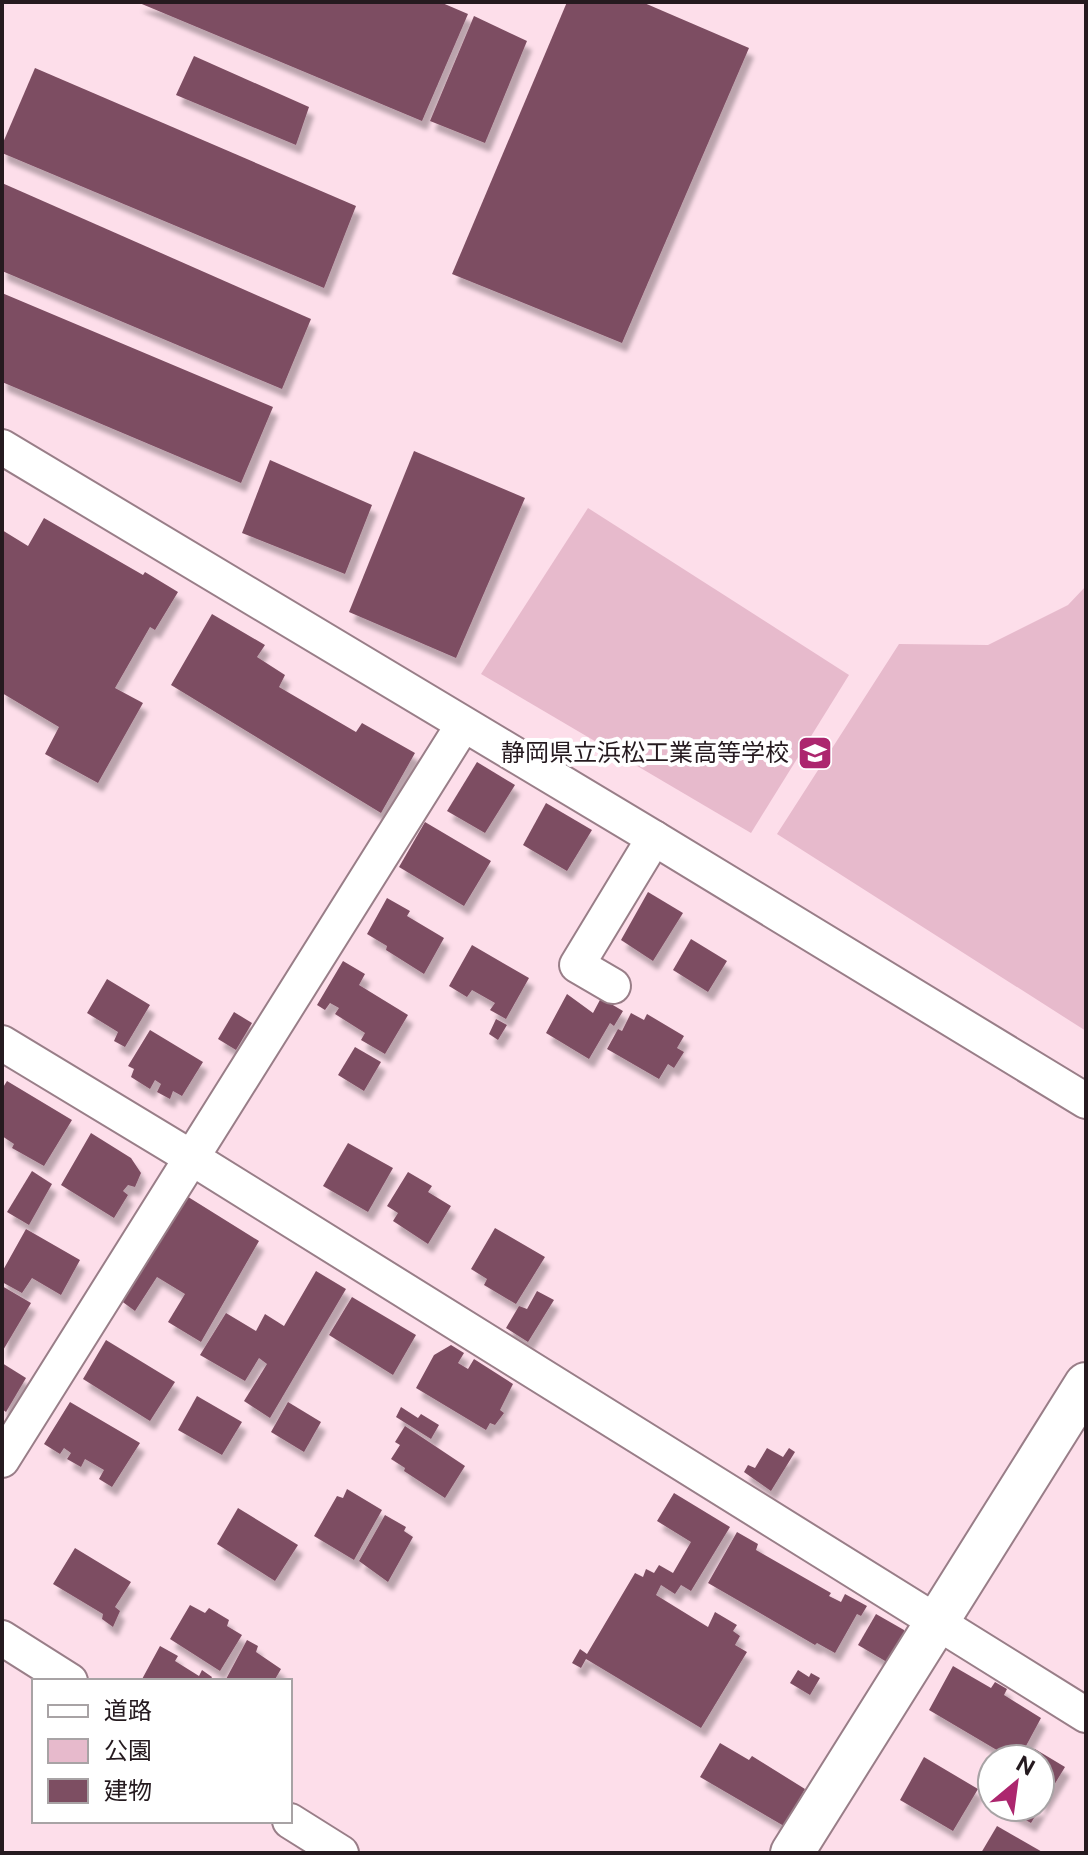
<svg xmlns="http://www.w3.org/2000/svg" width="1088" height="1855" font-family="'Public Sans','Noto Sans JP',sans-serif">
	<style>
		.green { fill: #e7bacc }
		.building { fill: #7d4e62; filter: url(#shadow) }
		.lines { fill: none; stroke-linecap: round; stroke-linejoin: round }
		.minor-casing { stroke: #997e88; stroke-width: 38 }
		.tertiary-casing { stroke: #997e88; stroke-width: 46 }
		.minor { stroke: #fff; stroke-width: 34 }
		.tertiary { stroke: #fff; stroke-width: 42 }
		.labels { text-anchor: middle; stroke-width: 8; stroke-linejoin: round; paint-order: stroke }
		.poi-label { font-size: 24px; fill: #251a1f; stroke: #fff; text-anchor: end }
	</style>
	<defs>
		<filter id="shadow"><feDropShadow dx="5" dy="9" stdDeviation="2" flood-color="#0004"/></filter>
	</defs>
	<rect width="100%" height="100%" fill="#fddeea"/>
	<g class="green">
		<polygon points="588,508 849,675 751,833 481,674"/>
		<polygon points="1086,586 1086,1031 777,834 899,644 988,645 1068,605"/>
	</g>
	<g class="building">
		<polygon points="137,2 440,2 468,14 422,121"/>
		<polygon points="567,2 642,2 749,48 622,343 452,274"/>
		<polygon points="474,16 527,41 485,143 430,121"/>
		<polygon points="194,56 309,107 296,145 176,95"/>
		<polygon points="35,68 356,206 324,288 2,153 2,145"/>
		<polygon points="2,183 311,319 282,389 2,271"/>
		<polygon points="2,293 273,407 241,483 2,382"/>
		<polygon points="414,451 525,498 456,658 349,612"/>
		<polygon points="270,460 372,505 345,574 242,533"/>
		<polygon points="44,518 143,575 145,572 178,592 155,630 150,627 115,688 143,703 98,783 45,754 59,727 2,693 2,530 28,546"/>
		<polygon points="212,614 265,645 257,657 285,675 279,687 356,732 362,723 415,753 381,813 171,685"/>
		<polygon points="477,762 515,785 485,833 447,811"/>
		<polygon points="546,803 592,830 567,871 523,845"/>
		<polygon points="425,822 491,861 464,906 399,867"/>
		<polygon points="648,892 683,913 653,961 621,940"/>
		<polygon points="387,898 410,911 407,916 444,938 424,974 386,950 387,946 367,934"/>
		<polygon points="691,939 727,961 708,992 673,970"/>
		<polygon points="472,945 529,978 506,1019 490,1010 495,1003 472,990 467,997 449,986"/>
		<polygon points="343,961 365,974 359,985 408,1015 385,1054 361,1040 365,1033 335,1014 339,1008 330,1003 325,1010 317,1005"/>
		<polygon points="107,979 150,1005 125,1047 114,1041 118,1032 87,1013"/>
		<polygon points="567,994 593,1013 601,998 623,1011 614,1026 610,1023 589,1059 546,1033"/>
		<polygon points="234,1012 252,1023 236,1050 218,1039"/>
		<polygon points="631,1013 644,1020 647,1014 684,1036 677,1048 684,1052 674,1068 668,1064 659,1079 607,1049 618,1029 622,1031"/>
		<polygon points="496,1019 507,1025 498,1040 489,1034"/>
		<polygon points="150,1030 203,1062 182,1096 173,1091 170,1099 157,1092 161,1084 155,1080 150,1089 131,1077 134,1069 128,1066"/>
		<polygon points="355,1047 381,1062 364,1091 338,1075"/>
		<polygon points="7,1081 72,1120 44,1166 12,1148 14,1144 2,1136 2,1089"/>
		<polygon points="91,1133 131,1158 141,1173 135,1187 128,1185 123,1191 128,1195 114,1218 61,1185"/>
		<polygon points="348,1143 393,1168 368,1212 323,1186"/>
		<polygon points="32,1171 52,1184 29,1225 7,1212"/>
		<polygon points="408,1172 432,1186 428,1192 451,1206 428,1244 393,1221 398,1213 387,1206"/>
		<polygon points="185,1195 259,1241 201,1342 168,1322 185,1294 157,1277 135,1311 120,1300"/>
		<polygon points="495,1228 545,1257 516,1304 484,1285 487,1279 471,1269"/>
		<polygon points="26,1229 80,1260 61,1295 32,1278 22,1293 2,1282 2,1272"/>
		<polygon points="316,1271 346,1289 270,1418 244,1401 267,1364 259,1358 245,1381 200,1355 226,1313 256,1331 265,1314 284,1326"/>
		<polygon points="2,1286 31,1303 2,1352"/>
		<polygon points="537,1291 554,1300 528,1342 506,1328 519,1306 527,1309"/>
		<polygon points="352,1297 416,1335 393,1375 329,1335"/>
		<polygon points="106,1340 175,1382 150,1421 83,1379"/>
		<polygon points="451,1345 464,1353 458,1363 468,1369 474,1359 513,1384 500,1410 504,1413 495,1425 490,1423 486,1430 416,1388 434,1355"/>
		<polygon points="2,1363 26,1378 6,1412 2,1409"/>
		<polygon points="197,1396 242,1422 222,1455 178,1430"/>
		<polygon points="70,1402 140,1443 112,1487 99,1479 104,1470 85,1459 81,1467 67,1459 71,1453 64,1448 60,1454 44,1444"/>
		<polygon points="288,1402 321,1422 304,1452 271,1432"/>
		<polygon points="401,1407 418,1418 421,1414 439,1425 431,1439 396,1417"/>
		<polygon points="405,1426 465,1466 445,1498 404,1471 405,1468 391,1459 400,1445 395,1442"/>
		<polygon points="767,1448 783,1457 789,1448 795,1452 771,1491 744,1472 748,1465 755,1468"/>
		<polygon points="347,1489 382,1510 354,1560 314,1536 337,1496 343,1498"/>
		<polygon points="674,1493 730,1527 691,1591 681,1585 675,1594 661,1585 656,1595 708,1627 715,1612 737,1625 733,1631 740,1636 735,1645 747,1652 701,1728 586,1659 581,1668 572,1663 580,1649 587,1654 635,1573 643,1577 646,1569 654,1573 659,1565 673,1573 691,1542 657,1521"/>
		<polygon points="238,1508 298,1545 275,1581 217,1544"/>
		<polygon points="385,1515 406,1527 404,1531 413,1537 388,1582 359,1561"/>
		<polygon points="737,1532 758,1544 756,1550 831,1593 829,1596 841,1602 845,1594 867,1606 861,1616 857,1614 835,1653 817,1643 815,1645 708,1583"/>
		<polygon points="75,1548 131,1582 115,1607 120,1611 113,1627 102,1619 103,1614 53,1584"/>
		<polygon points="190,1605 205,1613 209,1608 229,1620 227,1626 242,1635 220,1671 170,1639"/>
		<polygon points="876,1614 904,1630 907,1643 892,1665 858,1645"/>
		<polygon points="247,1640 258,1646 256,1652 281,1669 274,1681 225,1681"/>
		<polygon points="160,1646 178,1656 175,1661 199,1676 202,1670 212,1677 210,1681 141,1681"/>
		<polygon points="953,1666 991,1688 995,1682 1007,1689 1004,1695 1041,1718 1019,1759 1012,1759 929,1710"/>
		<polygon points="798,1670 809,1677 811,1673 820,1678 810,1695 790,1683"/>
		<polygon points="720,1743 749,1760 752,1756 805,1789 784,1826 700,1777"/>
		<polygon points="1035,1749 1065,1767 1031,1823 1001,1807 1040,1807 1040,1759 1029,1759"/>
		<polygon points="924,1757 978,1789 953,1831 900,1800"/>
		<polygon points="997,1826 1044,1853 981,1853"/>
	</g>
	<g class="lines">
		<g class="minor-casing">
			<g id="minor">
				<polyline points="2,447 654,838 1086,1101"/>
				<polyline points="613,986 577,965 654,838"/>
				<polyline points="2,1043 192,1158 1086,1715"/>
				<polyline points="2,1460 463,725"/>
				<polyline points="2,1638 70,1681"/>
				<polyline points="290,1821 341,1853"/>
			</g>
		</g>
		<g class="tertiary-casing">
			<polyline id="tertiary" points="792,1853 1086,1384"/>
		</g>
		<use href="#minor" class="minor"/>
		<use href="#tertiary" class="tertiary"/>
	</g>
	<defs>
		<g id="school-square" transform="scale(1.8)"><rect x="-9" y="-9" width="18" height="18" rx="4" fill="#ac266e" stroke="#fff"/><path d="M0-5L7-2L0 1L-7-2ZM-4 1L0 2.5L4 1V4Q0 6-4 4Z" fill="#fff"/></g>
	</defs>
	<g fill-rule="evenodd">
		<use href="#school-square" x="815" y="753"/>
	</g>
	<g class="labels">
		<g class="poi-label">
			<text x="789" y="761">静岡県立浜松工業高等学校</text>
		</g>
	</g>
	<rect width="1088" height="1855" fill="none" stroke="#251a1f" stroke-width="8"/>
	<rect x="32" y="1679" width="260" height="144" fill="#ffffff" stroke="#a8a3a5" stroke-width="2"/>
	<rect x="48" y="1705" width="40" height="12" fill="#ffffff" stroke="#a8a3a5" stroke-width="2"/>
	<text x="104" y="1719" font-size="24" fill="#251a1f">道路</text>
	<rect x="48" y="1739" width="40" height="24" fill="#e7bacc" stroke="#a8a3a5" stroke-width="2"/>
	<text x="104" y="1759" font-size="24" fill="#251a1f">公園</text>
	<rect x="48" y="1779" width="40" height="24" fill="#7d4e62" stroke="#a8a3a5" stroke-width="2"/>
	<text x="104" y="1799" font-size="24" fill="#251a1f">建物</text>
	<g transform="translate(1016 1783) rotate(29)"><circle r="38" fill="#ffffff" stroke="#a8a3a5" stroke-width="2"/>
	<path d="M0-6L14 30L0 20L-14 30Z" fill="#ac266e"/>
	<text y="-12" font-size="22" font-weight="bold" text-anchor="middle" fill="#251a1f">N</text>
	</g>
</svg>
